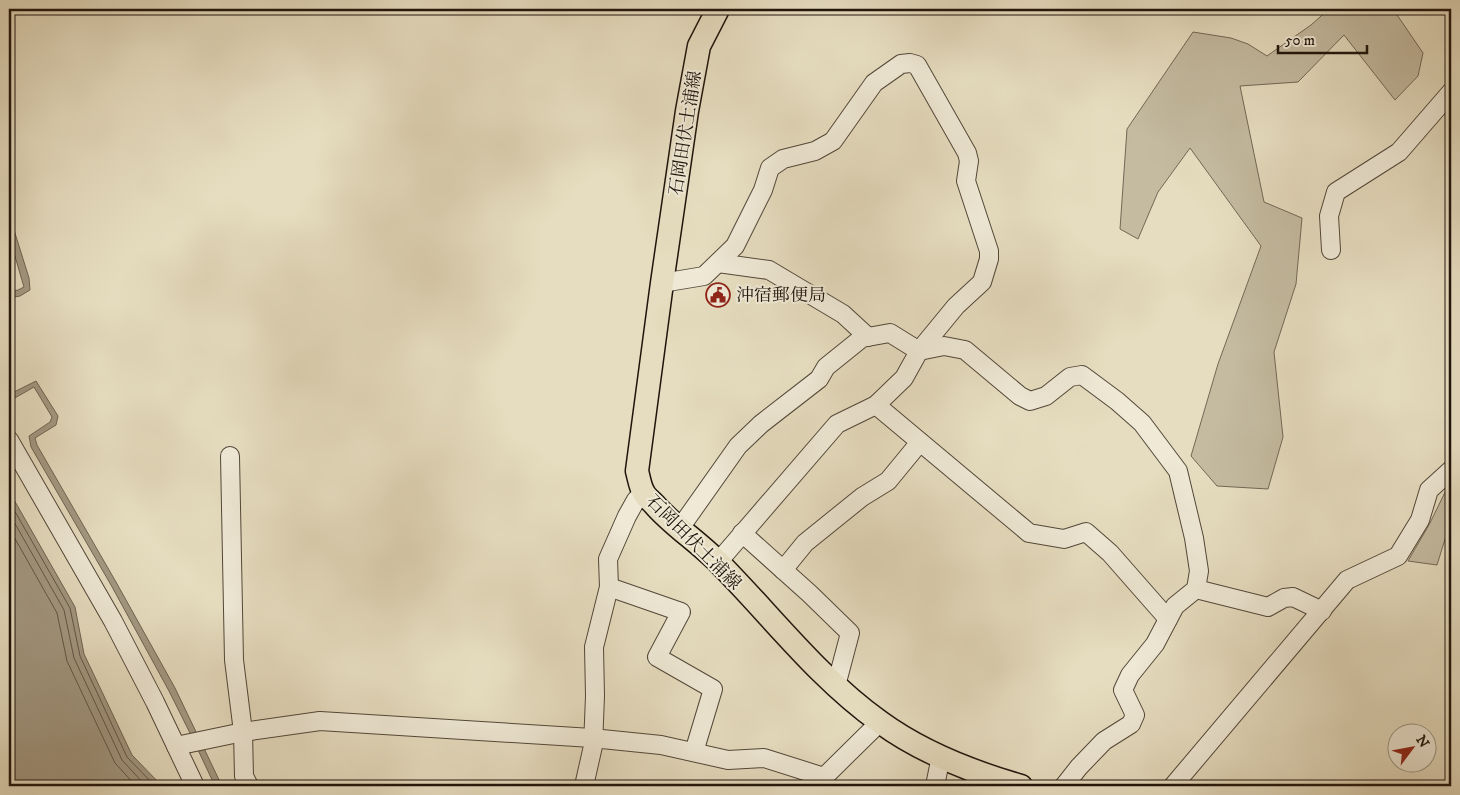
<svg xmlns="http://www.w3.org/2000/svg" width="1460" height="795" font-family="'IM FELL DW Pica','Noto Serif JP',serif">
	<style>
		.green { fill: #c4bba1; stroke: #726856 }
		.water { fill: #a39983; stroke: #6f6453 }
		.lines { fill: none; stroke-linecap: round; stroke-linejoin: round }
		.shore { stroke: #625748; stroke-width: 1 }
		.minor-casing { stroke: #524739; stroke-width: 20 }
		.major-casing { stroke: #20150c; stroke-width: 25 }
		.minor { stroke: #efe9d6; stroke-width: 18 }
		.major { stroke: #e6ddc0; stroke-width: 22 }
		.labels { text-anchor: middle; stroke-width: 4; stroke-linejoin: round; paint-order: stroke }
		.street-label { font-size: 18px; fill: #20150c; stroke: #efe9d6 }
		.poi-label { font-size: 18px; fill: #20150c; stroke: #efe9d6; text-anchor: start }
	</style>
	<rect width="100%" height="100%" fill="#e6ddc0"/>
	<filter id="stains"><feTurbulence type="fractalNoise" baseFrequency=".004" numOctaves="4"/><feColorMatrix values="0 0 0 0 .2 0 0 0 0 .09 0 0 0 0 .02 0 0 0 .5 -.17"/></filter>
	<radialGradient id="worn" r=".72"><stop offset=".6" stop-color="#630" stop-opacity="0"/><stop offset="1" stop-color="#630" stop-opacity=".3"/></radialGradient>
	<g class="green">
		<polygon points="1329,9 1393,9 1423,53 1418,76 1395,100 1344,35 1298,82 1240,86 1264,202 1302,218 1296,284 1274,352 1283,437 1268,489 1217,486 1191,456 1218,364 1261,246 1190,148 1158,192 1138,239 1120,229 1127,129 1193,32 1231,38 1248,44 1267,56 1311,25"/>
		<polygon points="1451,480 1451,529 1446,536 1437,565 1408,561 1430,523"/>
	</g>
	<g class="water">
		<polygon points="9,214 29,278 30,290 20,296 9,298 9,292 18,290 24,287 9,236"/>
		<polygon points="36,381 58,416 56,425 35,438 37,445 116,582 175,688 222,786 215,786 190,733 169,691 111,585 31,447 29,436 50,422 52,417 34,387 13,399 9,397 9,392 12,393"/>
		<polygon points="9,491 75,607 84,654 132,755 162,786 9,786"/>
	</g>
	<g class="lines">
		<g class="shore">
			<polyline points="9,501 70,608 80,656 127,757 155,786"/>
			<polyline points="9,513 64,610 74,658 122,760 146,786"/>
			<polyline points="9,528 57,613 67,661 115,763 136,786"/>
		</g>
		<g class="minor-casing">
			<g id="minor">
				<polyline points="1331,250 1329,216 1336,192 1399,152 1451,92"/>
				<polyline points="718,263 769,270 843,314 868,337"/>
				<polyline points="662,283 704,276 735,246 763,190 770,168 783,159 815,151 833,141 874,83 901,64 910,63 917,65 967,153 969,161 966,181 989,251 989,259 982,282 956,306 919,351 904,378 876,405 837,424 718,562"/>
				<polyline points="876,405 1029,533 1064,539 1086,532 1110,553 1168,619"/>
				<polyline points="9,440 113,621 155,702 195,786"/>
				<polyline points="230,456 234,660 243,732 244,776 249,786"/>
				<polyline points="680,528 738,446 761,424 819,379 826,367 862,338 890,333 919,351 944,346 965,350 1020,396 1030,401 1046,396 1070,377 1082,375 1117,401 1142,423 1178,471 1194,538 1199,571 1196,589 1175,606 1155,644 1130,675 1123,690 1135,715 1131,724 1104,741 1079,767 1064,786"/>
				<polyline points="742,533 810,594 850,633 836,686"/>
				<polyline points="783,570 805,543 862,497 888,481 920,442"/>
				<polyline points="609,587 681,612 657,657 713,689 694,752"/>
				<polyline points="1196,589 1268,607 1284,598 1293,597 1322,611"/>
				<polyline points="176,746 243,732 320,721 592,738 661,745 728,760 764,758 824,777"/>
				<polyline points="816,785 880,722"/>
				<polyline points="584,786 593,746 595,696 594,647 609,587 608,559 627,516 636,500 644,493"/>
				<polyline points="935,786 941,756"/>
				<polyline points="1173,786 1347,580 1398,556 1420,520 1429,490 1451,470"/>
			</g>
		</g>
		<g class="major-casing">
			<path id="major" d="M718 9 699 46 687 111 662 283 637 471C639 478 640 487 644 493 646 497 651 501 654 504 672 525 696 540 716 560 770 614 817 677 880 722 921 752 972 772 1021 786"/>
		</g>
		<use href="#minor" class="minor"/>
		<use href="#major" class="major"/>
	</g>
	<defs>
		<g id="civic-ring" transform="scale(1.25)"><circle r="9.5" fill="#efe9d6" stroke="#8f2418" stroke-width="1.5"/><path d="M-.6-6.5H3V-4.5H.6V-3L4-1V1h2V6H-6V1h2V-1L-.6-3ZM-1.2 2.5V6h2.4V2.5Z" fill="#8f2418"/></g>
	</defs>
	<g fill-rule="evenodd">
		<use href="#civic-ring" x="718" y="295"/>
	</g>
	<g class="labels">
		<g class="street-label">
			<text transform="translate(685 133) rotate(-81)" y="6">石岡田伏土浦線</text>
			<text transform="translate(694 542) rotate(45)" y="6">石岡田伏土浦線</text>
		</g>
		<g class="poi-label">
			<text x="736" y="301">沖宿郵便局</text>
		</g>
	</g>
	<rect width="1460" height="795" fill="none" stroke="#e6ddc0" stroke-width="30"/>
	<rect x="10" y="10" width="1440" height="775" fill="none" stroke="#20150c" stroke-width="2.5"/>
	<rect x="15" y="15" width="1430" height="765" fill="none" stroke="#20150c"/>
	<g transform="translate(1412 748) rotate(58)"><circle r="24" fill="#efe9d6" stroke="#9c9485"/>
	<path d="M0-4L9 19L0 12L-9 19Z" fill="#8f2418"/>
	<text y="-8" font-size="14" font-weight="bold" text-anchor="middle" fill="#20150c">N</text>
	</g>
	<path d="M1278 45v8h89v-8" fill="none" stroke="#20150c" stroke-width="2.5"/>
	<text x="1285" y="45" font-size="15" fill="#20150c" stroke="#efe9d6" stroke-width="4" paint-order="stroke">50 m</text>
	<rect width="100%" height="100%" filter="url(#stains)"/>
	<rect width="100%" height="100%" fill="url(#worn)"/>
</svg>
